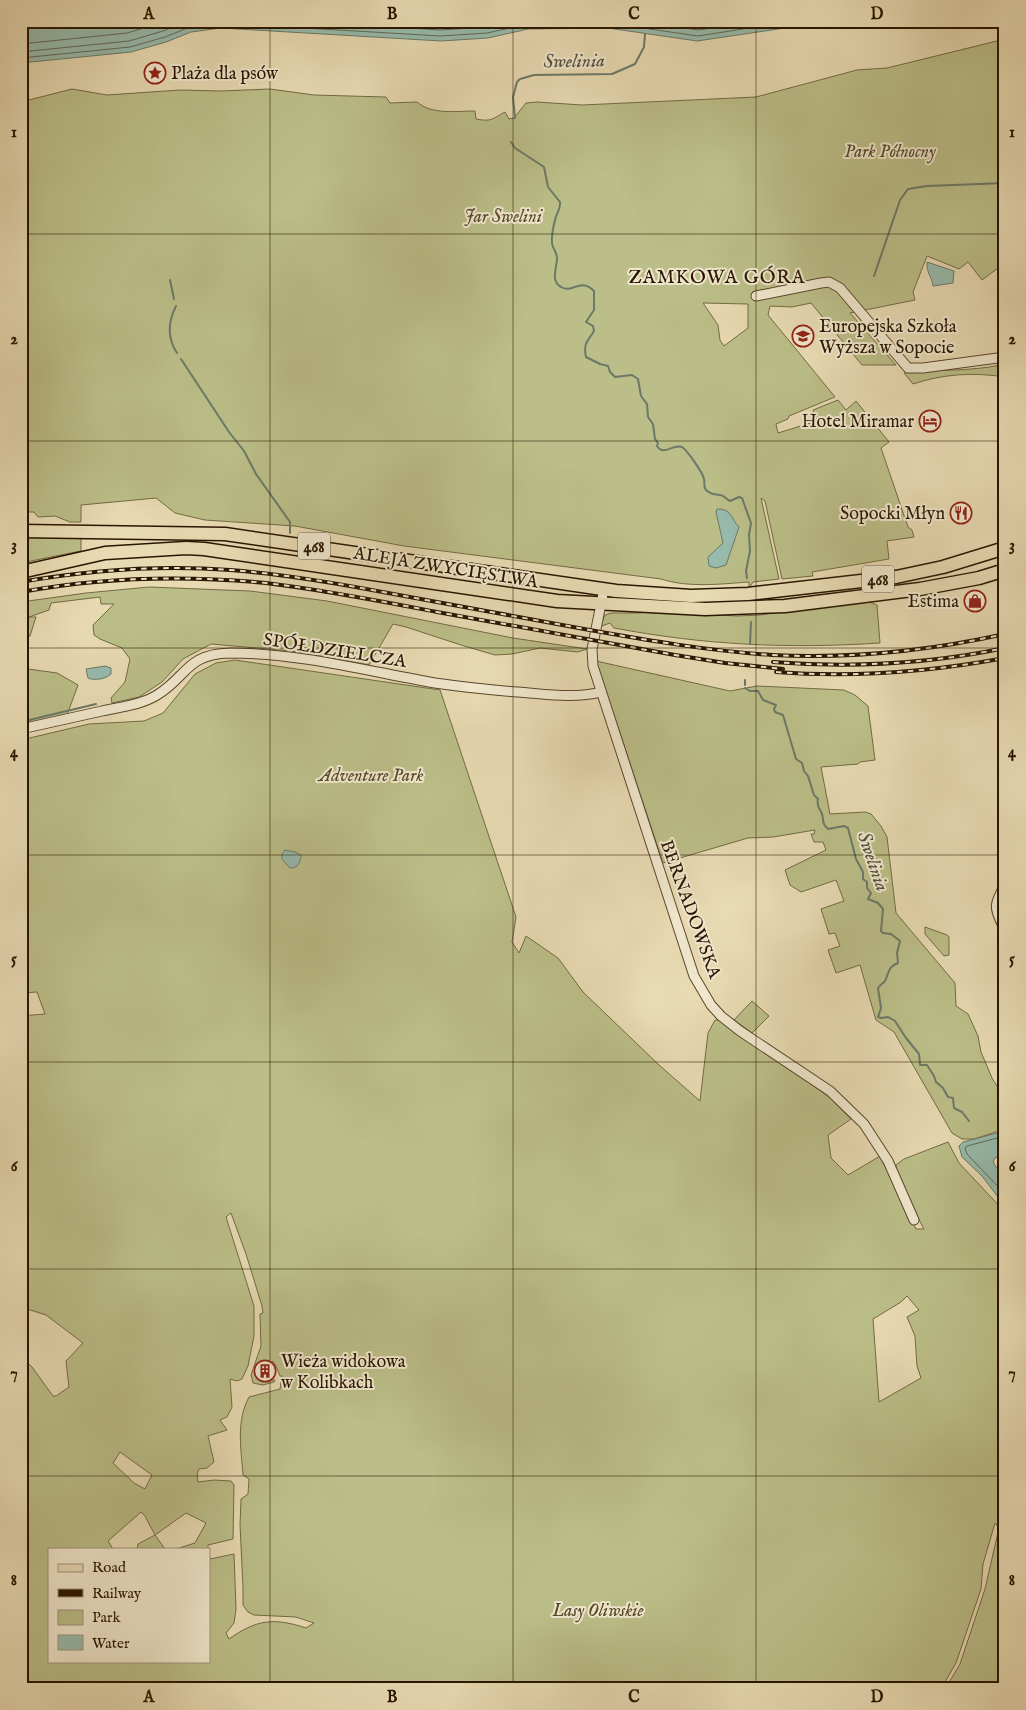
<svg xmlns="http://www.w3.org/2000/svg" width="1026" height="1710" font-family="'IM FELL English',serif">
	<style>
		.green { fill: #bbbe88; stroke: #726a44; fill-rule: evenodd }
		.water { fill: #97bbad; stroke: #6b7968 }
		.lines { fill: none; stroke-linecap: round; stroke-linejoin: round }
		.shore { stroke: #606856; stroke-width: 1 }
		.stream { stroke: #6b7968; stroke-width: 2 }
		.street-casing { stroke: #59462c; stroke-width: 11 }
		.primary-casing { stroke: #291500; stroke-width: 15 }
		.street { stroke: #f0e7cd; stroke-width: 9 }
		.primary { stroke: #e8dab2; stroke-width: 12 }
		.rail-casing { stroke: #291500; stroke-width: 4 }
		.rail { stroke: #f0e7cd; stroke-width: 2; stroke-dasharray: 5.5; stroke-linecap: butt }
		.grid { fill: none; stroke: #291500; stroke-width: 1; stroke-opacity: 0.55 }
		.labels { text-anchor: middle; stroke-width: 4; stroke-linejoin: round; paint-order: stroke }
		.shield { fill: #f0e7cd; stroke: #65543e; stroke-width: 1 }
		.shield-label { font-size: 16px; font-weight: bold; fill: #291500 }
		.poi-label { font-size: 18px; fill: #291500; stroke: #f0e7cd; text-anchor: start }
		.park-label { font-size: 18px; font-style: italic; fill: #554829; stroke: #f0e7cd }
		.street-label { font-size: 18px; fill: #291500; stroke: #f0e7cd }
		.water-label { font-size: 19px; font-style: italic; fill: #504f3d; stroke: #f0e7cd }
		.neighbourhood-label { font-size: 19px; letter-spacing: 1px; fill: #291500; stroke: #f0e7cd }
		.neatline { fill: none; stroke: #291500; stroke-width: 2 }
		.grid-label { font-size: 16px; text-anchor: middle; font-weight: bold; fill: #291500 }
	</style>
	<rect width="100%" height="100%" fill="#e8dab2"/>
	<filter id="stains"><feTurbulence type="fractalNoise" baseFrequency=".004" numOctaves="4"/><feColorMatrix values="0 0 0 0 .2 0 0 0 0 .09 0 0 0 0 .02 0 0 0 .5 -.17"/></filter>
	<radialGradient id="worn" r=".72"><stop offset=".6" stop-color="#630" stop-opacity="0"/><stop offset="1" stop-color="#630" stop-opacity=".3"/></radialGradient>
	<g class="green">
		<path d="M1005 39V263L982 280 968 262 959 269 927 256 913 292 915 300 850 313 896 365H862L811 303 792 307 770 306 768 315 835 397 789 416 788 419 776 424 778 433 817 421 813 410 838 400 846 410 856 401 889 442 881 448 908 527 912 530 914 537 887 541 889 559 812 572 813 576 782 579 765 501 761 498 779 579 753 582 751 585 750 589 749 588V582C720 584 689 588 661 579L404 546 295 526 205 520 175 513 156 498 81 505V522H70L55 516 38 517 34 512H21V102L72 89 107 95 180 90 221 91 270 89 314 95 386 97 390 103 417 102C432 115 456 111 475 111L476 119C492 122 492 119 505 112L509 119 514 118 526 103 537 102 582 105 756 97 857 70 887 68ZM703 303 748 304V328L724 346 720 340 718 325Z"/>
		<path d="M1005 364V377C973 372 943 374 913 384L904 373C938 369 971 372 1005 364Z"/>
		<polygon points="33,537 81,537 81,551 21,563 21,538"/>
		<polygon points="149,587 250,591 327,601 513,638 587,649 578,652 540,648 512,654 495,655 461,645 406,627 393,624 369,665 291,651 211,644 183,659 162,682 139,697 112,703 111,698 125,682 130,659 122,648 100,639 94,635 93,625 114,604 101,604 100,597 51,603 49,610 29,617 36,617 30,636 21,642 21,602 86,593"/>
		<path d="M867 601 877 605 880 643C788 649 704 645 614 628L610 623 599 627 605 615 611 613H641L644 611 737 616 761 615 818 606Z"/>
		<path d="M235 660 440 690 516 917 512 942 519 953 526 936 558 958 583 992 659 1065 700 1101 708 1033 715 1020H721L829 1097 851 1119 828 1135 831 1158 848 1175 880 1156 916 1229H924L895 1175 896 1165 904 1159 948 1142 959 1163 1005 1212V1689H945L960 1664 985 1589 999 1528 995 1523 983 1564 981 1589 956 1663 941 1689H21V1356L32 1367 53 1396H56L69 1387 66 1361 83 1343 46 1315 21 1307V1016L45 1014 37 992 21 993V740L89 724 144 721 163 713 195 674 216 663ZM231 1213 246 1254 262 1306 263 1313 260 1314 261 1346 251 1375 253 1383 263 1385 274 1382 275 1380H262L259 1377 262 1373 263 1368 273 1361 277 1368 280 1376H282L280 1389 249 1397C236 1421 241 1449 243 1475L249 1479 248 1494 241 1499 240 1525 243 1587V1605L248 1612 254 1615 296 1617 314 1623 306 1628C273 1617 256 1620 229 1639L226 1633 234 1623 236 1609 234 1554 210 1559 209 1551V1661H49V1549H113L108 1541 141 1512 145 1516 155 1535 138 1544 137 1549H165L155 1535 186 1513 206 1523 195 1543 176 1549H208V1545L233 1539 234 1485 231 1481 214 1480 198 1482 197 1474 199 1469 207 1468 214 1462 208 1436 227 1430 220 1420 227 1417 232 1407 230 1379 237 1381 242 1379 248 1366 254 1336V1306L226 1217ZM907 1296 919 1310 907 1317 915 1336 917 1366 921 1378 879 1402 873 1319 901 1302ZM120 1452 152 1475 145 1489 134 1483 113 1463Z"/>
		<polygon points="596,661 730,691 757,686 844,690 855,695 868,706 875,760 860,762 858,764 821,767 830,814 865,812 871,814 881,826 887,837 896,913 955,983 956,1006 968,1014 978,1036 981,1052 992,1078 1005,1099 1005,1129 974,1139 962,1139 952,1133 894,1032 876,1020 860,965 836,973 828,950 840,946 835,933 829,934 821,909 844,901 836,880 801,892 790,885 785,870 826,850 823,842 814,842 811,834 814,834 815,830 773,837 748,838 663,863"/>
		<polygon points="21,668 57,673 78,685 67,715 21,725"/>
		<polygon points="925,927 947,935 949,937 949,955 944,956 925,934"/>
		<polygon points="752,1001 769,1016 752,1033 734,1020"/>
	</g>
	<g class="water">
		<polygon points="21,21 816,21 785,28 697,41 608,28 528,29 488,38 441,41 221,28 191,32 166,42 131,52 21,63"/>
		<path d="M927 262 954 271 953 283 933 286C932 277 926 272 927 262Z"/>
		<path d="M717 509C732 508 732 521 739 527L726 565 716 568 709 566 708 557 723 543 716 512Z"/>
		<path d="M105 666 111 668V674C106 679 94 681 88 678L86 669Z"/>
		<path d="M285 850 295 852 301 855C301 861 298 869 290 868L282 859V854Z"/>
		<polygon points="1005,1131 1005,1153 995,1158 993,1162 998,1170 1005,1169 1004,1200 998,1197 982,1176 962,1157 959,1146 963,1142"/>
	</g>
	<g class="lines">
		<g class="shore">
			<polyline points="297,21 440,30 486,27 509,21"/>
			<polyline points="638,21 698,30 757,21"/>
			<polyline points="21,44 127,33 167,21"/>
			<polyline points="21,52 129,41 163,31 189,21"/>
			<polyline points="21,58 130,47 165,37 190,27 220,23 440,36 487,33 528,24 608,23 698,36 794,21"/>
			<polyline points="1005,1136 967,1146 965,1148 967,1154 1005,1194"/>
		</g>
		<g class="stream">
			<polyline points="515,118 513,97 517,82 520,79 534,75 612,74 635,64 644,47 645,34"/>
			<path d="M511 142 515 148 544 167 548 187 560 202C561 210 556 213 555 220 553 228 550 240 553 247 555 251 557 254 557 258 557 268 550 281 561 287 573 294 580 277 594 291V310L586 322 593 326 594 331C588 341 583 343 586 357L600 364 608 366 610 372 615 377 632 375 638 379 641 396 647 404 648 417 653 424 655 439 658 443 657 446C664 457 673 443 682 447 687 450 703 473 704 479 705 483 703 486 706 490 711 495 714 494 720 495 724 495 727 500 730 501L739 497 742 498 751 523 749 535 750 551 746 571 747 578"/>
			<polyline points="874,276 900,200 908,189 927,186 1005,183"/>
			<polyline points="170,280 174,299"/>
			<path d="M176 306C168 322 167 338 177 353"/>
			<polyline points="181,359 229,432 244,451 256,474 290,522 290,533"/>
			<polyline points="750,644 751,622"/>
			<polyline points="745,685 745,680"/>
			<path d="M745 688 750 691H758L763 700 776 705 774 709 775 712 783 715 796 759 802 763 804 771 808 776 814 795 818 799C816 807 820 808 822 814 824 821 822 824 828 829L844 826 848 828 856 859 863 872V879L867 882V888L871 893 868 899 878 903 883 909 881 931 883 933 891 934 900 941 897 953 898 963C889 966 889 971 886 979 885 983 880 984 878 988L881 1008 878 1017 881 1018 888 1017 895 1021 906 1038 919 1054 920 1065H927L934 1076 936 1082 943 1088 948 1097 953 1098 954 1108 962 1112 969 1121"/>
			<polyline points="21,722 96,704"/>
		</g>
		<g class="street-casing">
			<g id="street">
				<polyline points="756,296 821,283 829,282 840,288 908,368 923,368 1005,357"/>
				<polyline points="604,589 592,649 593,666 694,976 711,1005 721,1016 740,1031 830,1091 864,1124 888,1161 914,1220"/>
				<path d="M21 729C48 723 75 717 102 711 120 707 141 705 157 695 187 677 186 654 230 653 300 653 367 671 435 683 463 687 490 690 518 692 545 694 574 699 601 692"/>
				<path d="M1005 885C992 908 995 907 1005 931"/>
			</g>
		</g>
		<g class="primary-casing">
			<g id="primary">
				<polyline points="21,531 225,534 616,591 691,596 748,594 896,577 943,567 1005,548"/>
				<polyline points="21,572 105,553 186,548 204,549 557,601 705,609 785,606 920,589 979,578 1005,570"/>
			</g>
		</g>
		<use href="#street" class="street"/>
		<use href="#primary" class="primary"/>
		<g class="rail-casing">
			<g id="rail">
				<path d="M21 582C90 570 160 565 230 570 283 574 336 583 388 593 453 605 519 617 584 629 646 640 709 651 772 655 850 659 928 651 1005 634"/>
				<path d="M21 592C102 577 184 575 266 583 324 590 380 601 437 612 517 626 596 641 675 655L725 663 783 669"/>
				<path d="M773 662C851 668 929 664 1005 648"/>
				<path d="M776 672C852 678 929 672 1005 658"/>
			</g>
		</g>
		<use href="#rail" class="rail"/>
	</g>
	<path class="grid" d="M270 21V1689M513 21V1689M756 21V1689M21 234H1005M21 441H1005M21 648H1005M21 855H1005M21 1062H1005M21 1269H1005M21 1476H1005"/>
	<defs>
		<g id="sight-ring" transform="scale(1.125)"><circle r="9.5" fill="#f0e7cd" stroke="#8f2418" stroke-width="1.5"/><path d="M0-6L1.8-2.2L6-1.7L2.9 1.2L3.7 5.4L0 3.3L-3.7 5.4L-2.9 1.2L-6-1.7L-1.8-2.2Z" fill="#8f2418"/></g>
		<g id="school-ring" transform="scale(1.125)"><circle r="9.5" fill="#f0e7cd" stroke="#8f2418" stroke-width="1.5"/><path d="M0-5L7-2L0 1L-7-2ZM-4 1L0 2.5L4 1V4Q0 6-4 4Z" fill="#8f2418"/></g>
		<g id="hotel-ring" transform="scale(1.125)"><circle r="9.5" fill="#f0e7cd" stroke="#8f2418" stroke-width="1.5"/><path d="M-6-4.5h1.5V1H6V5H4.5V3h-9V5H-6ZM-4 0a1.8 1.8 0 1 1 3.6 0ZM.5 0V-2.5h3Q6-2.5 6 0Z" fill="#8f2418"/></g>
		<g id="restaurant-ring" transform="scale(1.125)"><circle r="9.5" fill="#f0e7cd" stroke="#8f2418" stroke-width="1.5"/><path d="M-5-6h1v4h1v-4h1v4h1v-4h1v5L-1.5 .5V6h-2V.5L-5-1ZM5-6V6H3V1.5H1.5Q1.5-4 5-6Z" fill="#8f2418"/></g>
		<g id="shop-ring" transform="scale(1.125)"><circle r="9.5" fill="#f0e7cd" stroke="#8f2418" stroke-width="1.5"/><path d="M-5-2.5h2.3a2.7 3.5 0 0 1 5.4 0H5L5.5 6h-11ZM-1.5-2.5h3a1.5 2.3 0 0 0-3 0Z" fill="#8f2418"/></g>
		<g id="building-ring" transform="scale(1.125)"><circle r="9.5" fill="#f0e7cd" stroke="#8f2418" stroke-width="1.5"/><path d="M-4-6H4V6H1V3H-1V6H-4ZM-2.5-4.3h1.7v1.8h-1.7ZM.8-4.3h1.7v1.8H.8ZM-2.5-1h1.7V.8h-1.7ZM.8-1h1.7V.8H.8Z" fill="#8f2418"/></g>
	</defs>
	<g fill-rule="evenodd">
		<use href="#sight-ring" x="155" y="73"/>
		<use href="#school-ring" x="803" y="336"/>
		<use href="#hotel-ring" x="930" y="421"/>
		<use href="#restaurant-ring" x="961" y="513"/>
		<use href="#shop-ring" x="975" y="601"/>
		<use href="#building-ring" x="265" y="1371"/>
	</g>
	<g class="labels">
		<g class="shield">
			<rect x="298" y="532.5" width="32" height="27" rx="4"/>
			<rect x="862" y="565.5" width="32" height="27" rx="4"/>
		</g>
		<g class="shield-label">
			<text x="314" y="552">468</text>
			<text x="878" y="585">468</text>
		</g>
		<g class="poi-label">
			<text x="171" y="79">Plaża dla psów</text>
			<text x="819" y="332">Europejska Szkoła<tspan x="819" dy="21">Wyższa w Sopocie</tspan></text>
			<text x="914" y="427" text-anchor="end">Hotel Miramar</text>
			<text x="945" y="519" text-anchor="end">Sopocki Młyn</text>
			<text x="959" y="607" text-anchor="end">Estima</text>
			<text x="281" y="1367">Wieża widokowa<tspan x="281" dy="21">w Kolibkach</tspan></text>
		</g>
		<g class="park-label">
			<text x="890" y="157">Park Północny</text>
			<text x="503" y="222">Jar Swelini</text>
			<text x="371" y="781">Adventure Park</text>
			<text x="598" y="1616">Lasy Oliwskie</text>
		</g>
		<g class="street-label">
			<text transform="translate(446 567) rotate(9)" y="6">ALEJA ZWYCIĘSTWA</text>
			<text transform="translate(335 650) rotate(9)" y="6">SPÓŁDZIELCZA</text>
			<text transform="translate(691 909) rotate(70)" y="6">BERNADOWSKA</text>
		</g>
		<g class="water-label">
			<text transform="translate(574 60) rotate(-1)" y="7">Swelinia</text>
			<text transform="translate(874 861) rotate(71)" y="7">Swelinia</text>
		</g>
		<g class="neighbourhood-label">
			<text x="717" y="283">ZAMKOWA GÓRA</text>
		</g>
	</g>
	<rect width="1026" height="1710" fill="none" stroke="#e8dab2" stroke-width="55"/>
	<rect x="48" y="1548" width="162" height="115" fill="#f0e7cd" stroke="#a0937b"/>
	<rect x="58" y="1564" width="25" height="8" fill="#e8dab2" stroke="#a0937b"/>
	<text x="92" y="1572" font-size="15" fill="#291500">Road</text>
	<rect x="58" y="1589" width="25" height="8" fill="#291500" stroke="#a0937b"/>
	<text x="92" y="1598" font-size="15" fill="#291500">Railway</text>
	<rect x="58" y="1610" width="25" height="15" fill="#bbbe88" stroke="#a0937b"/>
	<text x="92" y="1622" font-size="15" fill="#291500">Park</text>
	<rect x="58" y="1635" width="25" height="15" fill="#97bbad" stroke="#a0937b"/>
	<text x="92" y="1648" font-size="15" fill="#291500">Water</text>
	<rect x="28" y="28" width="970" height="1654" class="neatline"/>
	<g class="grid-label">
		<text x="149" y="19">A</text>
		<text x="392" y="19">B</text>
		<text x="634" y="19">C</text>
		<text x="877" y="19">D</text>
		<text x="14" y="137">1</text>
		<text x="1012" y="137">1</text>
		<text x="14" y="344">2</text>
		<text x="1012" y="344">2</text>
		<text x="14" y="550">3</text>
		<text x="1012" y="550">3</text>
		<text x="14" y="757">4</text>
		<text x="1012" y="757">4</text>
		<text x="14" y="964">5</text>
		<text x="1012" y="964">5</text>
		<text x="14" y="1171">6</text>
		<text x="1012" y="1171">6</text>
		<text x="14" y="1378">7</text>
		<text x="1012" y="1378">7</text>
		<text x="14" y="1585">8</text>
		<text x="1012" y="1585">8</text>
		<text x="149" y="1702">A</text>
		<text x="392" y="1702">B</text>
		<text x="634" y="1702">C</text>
		<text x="877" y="1702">D</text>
	</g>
	<rect width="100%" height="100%" filter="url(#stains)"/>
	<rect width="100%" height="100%" fill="url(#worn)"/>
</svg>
